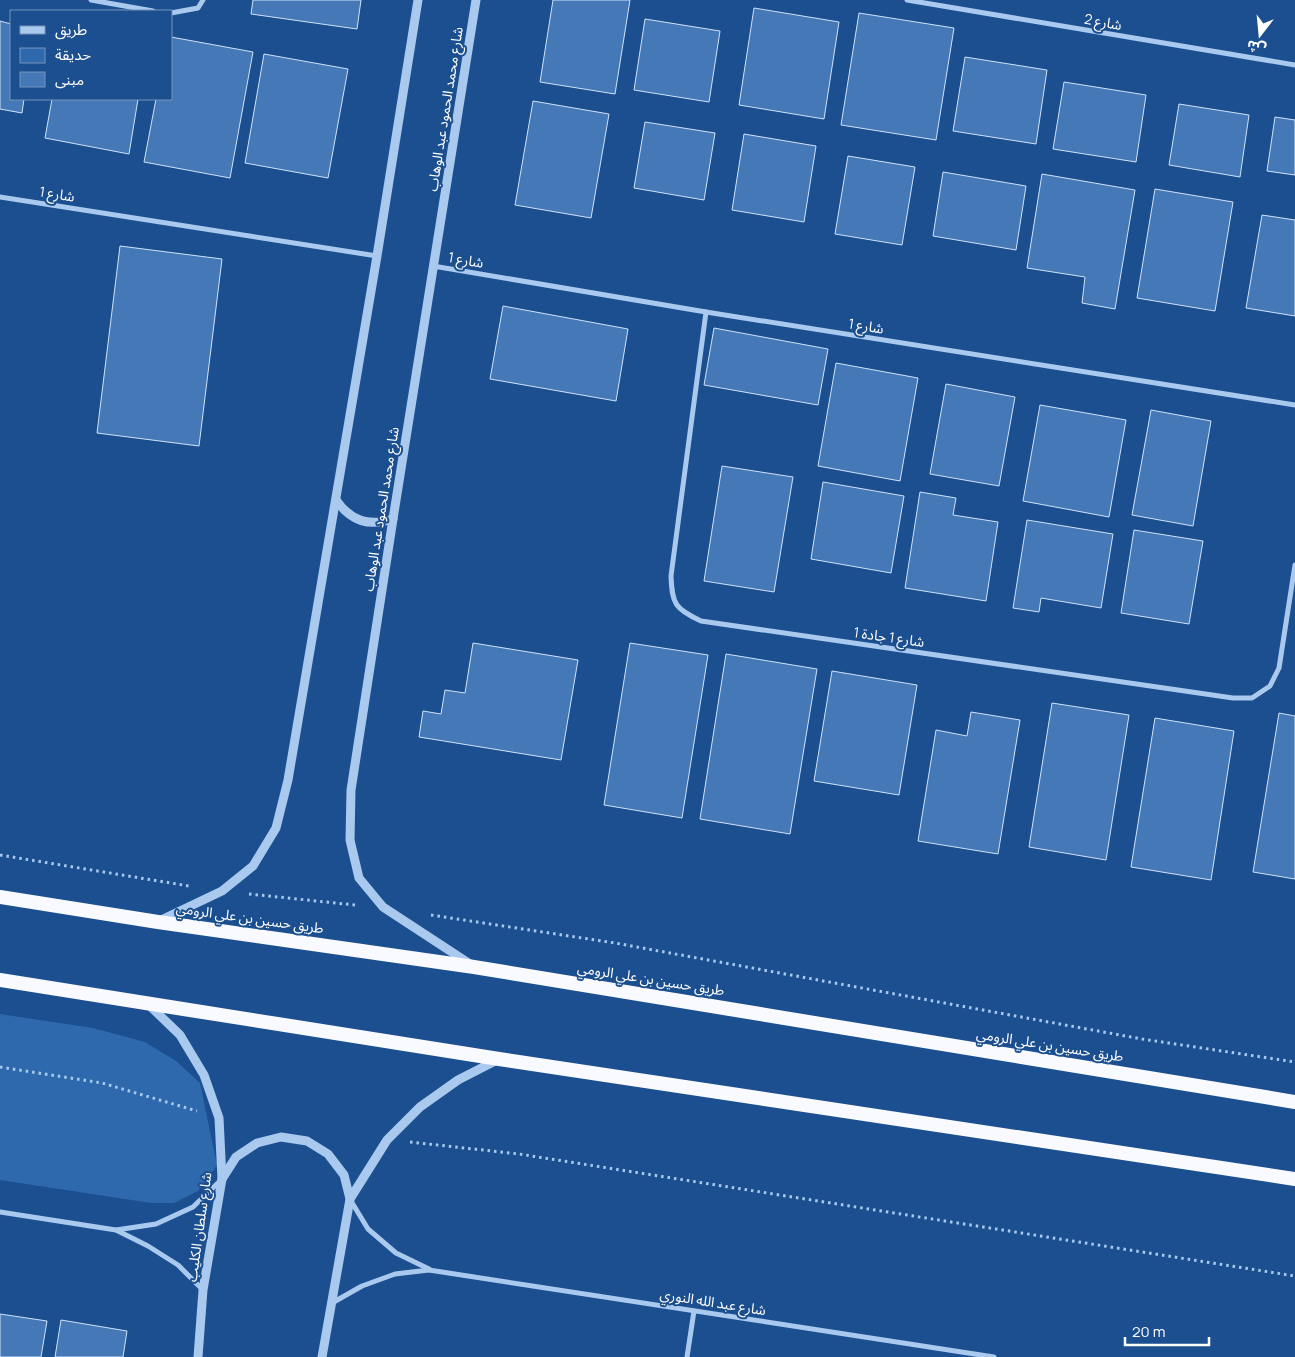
<svg xmlns="http://www.w3.org/2000/svg" width="1295" height="1357" font-family="Manrope,'Noto Sans Arabic',sans-serif">
	<style>
		.green { fill: #2e69ad }
		.building { fill: #4478b7; stroke: #cfe3fa }
		.lines { fill: none; stroke-linecap: round; stroke-linejoin: round }
		.path { stroke: #a9c9ee; stroke-width: 3; stroke-dasharray: 2.5 4; stroke-linecap: butt }
		.minor { stroke: #a9c9ee; stroke-width: 5 }
		.tertiary { stroke: #a9c9ee; stroke-width: 9 }
		.trunk { stroke: #f8faff; stroke-width: 14 }
		.labels { text-anchor: middle; stroke-width: 4; stroke-linejoin: round; paint-order: stroke }
		.street-label { font-size: 14px; fill: #fff; stroke: #1b4f8f }
	</style>
	<rect width="100%" height="100%" fill="#1b4f8f"/>
	<polygon class="green" points="0,1014 93,1028 145,1042 176,1061 200,1083 217,1165 198,1191 174,1203 151,1203 0,1180"/>
	<g class="building">
		<polygon points="253,0 361,0 357,29 251,14"/>
		<polygon points="553,0 630,0 615,94 540,82"/>
		<polygon points="754,8 839,22 824,119 739,105"/>
		<polygon points="859,13 954,28 936,140 841,125"/>
		<polygon points="645,19 720,31 709,102 634,90"/>
		<polygon points="0,21 11,24 11,99 24,99 22,113 0,109"/>
		<polygon points="171,37 253,52 230,178 144,162 156,99 171,99"/>
		<polygon points="264,54 348,69 328,178 245,163"/>
		<polygon points="965,57 1047,70 1036,144 953,131"/>
		<polygon points="1064,82 1146,95 1136,162 1053,149"/>
		<polygon points="52,99 138,99 129,154 45,138"/>
		<polygon points="533,101 609,114 591,218 515,205"/>
		<polygon points="1179,104 1249,115 1240,177 1169,165"/>
		<polygon points="1275,117 1295,120 1295,175 1267,171"/>
		<polygon points="645,122 715,133 704,200 634,188"/>
		<polygon points="744,134 816,146 804,222 732,210"/>
		<polygon points="848,156 915,167 902,245 835,234"/>
		<polygon points="943,172 1026,186 1016,250 933,236"/>
		<polygon points="1042,174 1135,190 1115,309 1082,303 1085,277 1027,268"/>
		<polygon points="1155,189 1233,202 1215,311 1137,298"/>
		<polygon points="1262,215 1295,220 1295,316 1246,308"/>
		<polygon points="120,246 222,259 199,446 97,433"/>
		<polygon points="503,306 628,329 616,401 490,379"/>
		<polygon points="714,328 828,349 818,405 704,385"/>
		<polygon points="836,363 918,378 900,481 818,466"/>
		<polygon points="946,384 1015,397 999,486 930,474"/>
		<polygon points="1040,405 1126,420 1109,517 1023,501"/>
		<polygon points="1151,410 1211,421 1193,526 1132,515"/>
		<polygon points="722,466 793,477 774,592 704,581"/>
		<polygon points="823,482 904,496 891,573 811,559"/>
		<polygon points="920,492 956,498 953,515 998,522 986,601 905,588"/>
		<polygon points="1027,520 1113,534 1101,608 1041,598 1039,612 1013,608"/>
		<polygon points="1134,530 1203,541 1189,624 1121,613"/>
		<polygon points="473,643 578,660 561,760 419,737 423,711 441,714 445,690 465,693"/>
		<polygon points="630,643 708,655 682,818 604,805"/>
		<polygon points="726,654 817,669 790,834 700,819"/>
		<polygon points="832,671 917,685 899,795 814,781"/>
		<polygon points="1052,703 1129,715 1106,860 1029,847"/>
		<polygon points="971,712 1020,720 998,854 918,841 936,730 967,736"/>
		<polygon points="1279,713 1295,716 1295,879 1253,872"/>
		<polygon points="1155,718 1234,731 1211,880 1131,867"/>
		<polygon points="0,1314 47,1321 41,1357 0,1357"/>
		<polygon points="61,1320 127,1331 123,1357 55,1357"/>
	</g>
	<g class="lines">
		<g class="path">
			<polyline points="0,855 189,886"/>
			<polyline points="249,894 355,905"/>
			<polyline points="431,915 615,943 1142,1039 1295,1062"/>
			<polyline points="0,1067 102,1083 197,1111"/>
			<polyline points="410,1142 519,1154 1295,1276"/>
		</g>
		<g class="minor">
			<polyline points="91,0 153,11"/>
			<polyline points="907,0 1295,65"/>
			<polyline points="171,13 198,8 203,0"/>
			<polyline points="0,197 377,256"/>
			<polyline points="433,266 706,312 1295,405"/>
			<path d="M706 312 671 576C672 604 675 609 701 621L1233 698H1252L1270 686 1279 668 1295 565"/>
			<polyline points="351,1201 368,1229 396,1253 429,1269"/>
			<polyline points="0,1212 116,1230 148,1246 178,1265 203,1290"/>
			<polyline points="116,1230 156,1224 193,1207 220,1181"/>
			<polyline points="332,1303 362,1286 395,1274 429,1270 994,1357"/>
			<polyline points="687,1357 694,1311"/>
		</g>
		<g class="tertiary">
			<path d="M336 500C351 521 368 527 393 519"/>
			<polyline points="159,921 222,891 253,866 276,828 288,780 377,256 418,0"/>
			<polyline points="470,964 383,907 359,878 350,840 351,790 393,519 476,0"/>
			<polyline points="149,1005 180,1035 204,1075 219,1118 222,1179 203,1290 198,1357"/>
			<polyline points="222,1179 236,1157 257,1143 281,1137 307,1141 328,1154 344,1175 350,1199"/>
			<polyline points="322,1357 350,1199 387,1140 420,1107 458,1080 497,1060"/>
		</g>
		<g class="trunk">
			<polyline points="0,897 158,922 474,967 1295,1102"/>
			<polyline points="0,980 499,1059 1295,1179"/>
		</g>
	</g>
	<g class="labels">
		<g class="street-label">
			<text transform="translate(1103 22) rotate(10)" y="5">شارع 2</text>
			<text transform="translate(445 109) rotate(-81)" y="5">شارع محمد الحمود عبد الوهاب</text>
			<text transform="translate(57 194) rotate(9)" y="5">شارع 1</text>
			<text transform="translate(466 260) rotate(10)" y="5">شارع 1</text>
			<text transform="translate(866 326) rotate(9)" y="5">شارع 1</text>
			<text transform="translate(381 509) rotate(-81)" y="5">شارع محمد الحمود عبد الوهاب</text>
			<text transform="translate(889 637) rotate(8)" y="5">شارع 1 جادة 1</text>
			<text transform="translate(250 918) rotate(8)" y="5">طريق حسين بن علي الرومي</text>
			<text transform="translate(651 979) rotate(9)" y="5">طريق حسين بن علي الرومي</text>
			<text transform="translate(1050 1045) rotate(9)" y="5">طريق حسين بن علي الرومي</text>
			<text transform="translate(199 1227) rotate(-82)" y="5">شارع سلطان الكليب</text>
			<text transform="translate(713 1302) rotate(9)" y="5">شارع عبد الله النوري</text>
		</g>
	</g>
	<rect x="10" y="10" width="162" height="90" fill="#1b4f8f" stroke="#7695bc"/>
	<rect x="20" y="26" width="25" height="8" fill="#a9c9ee" stroke="#7695bc"/>
	<text x="55" y="35" font-size="15" fill="#ffffff">طريق</text>
	<rect x="20" y="48" width="25" height="15" fill="#2e69ad" stroke="#7695bc"/>
	<text x="55" y="60" font-size="15" fill="#ffffff">حديقة</text>
	<rect x="20" y="72" width="25" height="15" fill="#4478b7" stroke="#7695bc"/>
	<text x="55" y="85" font-size="15" fill="#ffffff">مبنى</text>
	<g transform="translate(1260 35) rotate(196)" stroke="#1b4f8f" stroke-width="4" paint-order="stroke">
	<path d="M0-4L9 19L0 12L-9 19Z" fill="#ffffff"/>
	<text y="-8" font-size="14" font-weight="bold" text-anchor="middle" fill="#ffffff">ش</text>
	</g>
	<path d="M1125 1337v8h84v-8" fill="none" stroke="#ffffff" stroke-width="2.5"/>
	<text x="1132" y="1337" font-size="15" fill="#ffffff" stroke="#1b4f8f" stroke-width="4" paint-order="stroke">20 m</text>
</svg>
